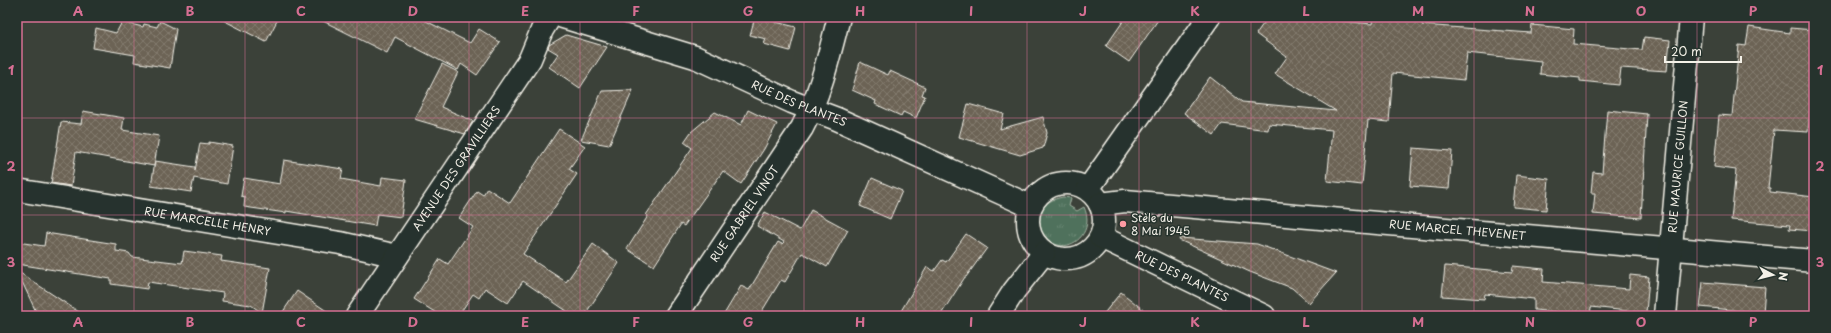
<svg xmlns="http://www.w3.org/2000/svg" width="1831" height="333" font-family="'Playpen Sans',sans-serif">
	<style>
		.grass { fill: url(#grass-tufts); stroke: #a2b1a2 }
		.building { fill: url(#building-cross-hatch); stroke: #f4f1e8 }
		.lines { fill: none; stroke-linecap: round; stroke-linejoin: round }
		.street-casing { stroke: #f4f1e8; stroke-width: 25 }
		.street { stroke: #26332d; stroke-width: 22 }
		.grid { fill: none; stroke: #d66f93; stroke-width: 1; stroke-opacity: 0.55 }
		.poi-dot { fill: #ff9aa2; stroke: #26332d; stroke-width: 1.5 }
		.labels { text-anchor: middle; stroke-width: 3; stroke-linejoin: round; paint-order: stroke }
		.street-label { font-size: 11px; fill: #f4f1e8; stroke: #26332d }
		.poi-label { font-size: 11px; fill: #f4f1e8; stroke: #26332d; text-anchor: start }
		.neatline { fill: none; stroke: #d66f93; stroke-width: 1.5 }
		.grid-label { font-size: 13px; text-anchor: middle; font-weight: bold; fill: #d66f93 }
	</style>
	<defs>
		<pattern id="grass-tufts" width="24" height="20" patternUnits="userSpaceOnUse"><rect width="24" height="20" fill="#4f715c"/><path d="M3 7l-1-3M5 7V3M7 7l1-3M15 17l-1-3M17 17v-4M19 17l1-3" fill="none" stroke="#698673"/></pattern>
		<pattern id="building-cross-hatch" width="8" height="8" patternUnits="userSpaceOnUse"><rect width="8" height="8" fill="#6c6355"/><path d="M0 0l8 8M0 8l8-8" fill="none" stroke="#827a6d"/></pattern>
	</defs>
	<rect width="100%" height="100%" fill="#3b4139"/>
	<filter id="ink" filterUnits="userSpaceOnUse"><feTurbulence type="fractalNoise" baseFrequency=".025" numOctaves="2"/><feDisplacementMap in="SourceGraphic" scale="8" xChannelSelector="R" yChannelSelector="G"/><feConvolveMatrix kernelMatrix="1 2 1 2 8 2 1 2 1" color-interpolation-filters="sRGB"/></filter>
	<g filter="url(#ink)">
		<path class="grass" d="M1063 197 1071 198 1069 206 1077 211 1084 207C1098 238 1059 261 1043 233 1039 227 1039 219 1041 212 1045 202 1053 199 1063 197Z"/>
		<g class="building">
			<polygon points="217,17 279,17 266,42"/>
			<polygon points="315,17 418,17 470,43 479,29 500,42 477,75 461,64 458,70 395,37 387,53"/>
			<polygon points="755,17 796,27 790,51 764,44 766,39 750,35"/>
			<polygon points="1126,17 1160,17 1129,62 1106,46"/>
			<polygon points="1268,17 1299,17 1372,24 1373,17 1423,17 1422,25 1531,33 1532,25 1574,29 1573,44 1642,50 1644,37 1670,40 1667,71 1621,68 1619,85 1580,81 1580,78 1540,74 1541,61 1467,53 1464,80 1393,73 1389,122 1368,120 1362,185 1327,181 1332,130 1269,124 1268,130 1222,124 1214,135 1184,113 1210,77 1242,102 1336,111 1275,74 1287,57 1256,34"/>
			<polygon points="160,21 176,29 170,68 134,62 135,55 93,48 96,28 116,33 122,22 143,27 144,24 157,27"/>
			<polygon points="1749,27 1790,33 1790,28 1814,30 1811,59 1814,60 1814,72 1808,132 1774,130 1768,188 1770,188 1770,192 1814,197 1814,231 1789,229 1790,225 1731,220 1736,170 1714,167 1719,115 1732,116 1739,45 1746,46"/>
			<polygon points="566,35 607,47 580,88 549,67 558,54 548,48 549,45"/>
			<polygon points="860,62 888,75 890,71 925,87 922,95 925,96 916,118 903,112 901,116 875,104 876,101 852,90"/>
			<polygon points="442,64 458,72 441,107 473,121 465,134 414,119"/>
			<polygon points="633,90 609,145 581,140 602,91"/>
			<polygon points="968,104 1004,114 1000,129 1043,117 1047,133 1043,148 1020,155 959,137"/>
			<polygon points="748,110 777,124 764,149 741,184 723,171 684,226 681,224 654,266 627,249 648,216 646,215 692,148 684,142 691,132 715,112 741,125"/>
			<polygon points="1607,110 1647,114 1641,218 1593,214 1595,193 1591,193 1593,172 1602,173"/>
			<polygon points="83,111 124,118 122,130 159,136 154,166 76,152 71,186 51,183 61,122 81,124"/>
			<polygon points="559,129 585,146 569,169 577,174 523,254 566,282 593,244 619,263 584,316 574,316 523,281 508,303 485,288 479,298 473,294 458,316 441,316 414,299 440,259 448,264 473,227 459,218 477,191 483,195 487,188 510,203"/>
			<polygon points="209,142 233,146 227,184 194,178 191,192 151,186 155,161 195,167 195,171 200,143 209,144"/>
			<polygon points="1413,148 1452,151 1449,189 1410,186"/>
			<polygon points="284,160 343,169 341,179 381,186 382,177 406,180 401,217 377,214 375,226 286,211 286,213 244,207 245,197 241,196 244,178 280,184"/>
			<polygon points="1516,175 1549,179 1546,210 1513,207"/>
			<polygon points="872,178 902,191 890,219 860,206"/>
			<polygon points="811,210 848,230 827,267 802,253 785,282 781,280 759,316 723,316 741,286 749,290 778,242 782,244 784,242 757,226 765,212 800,230"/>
			<polygon points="46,233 116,244 116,251 129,253 132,257 182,263 184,251 222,256 221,261 270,268 262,313 251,305 222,301 223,293 148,282 147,289 111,284 111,279 17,264 17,242 44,246"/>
			<polygon points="966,234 987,248 966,277 965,277 940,316 898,316 927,267 934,271 942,260 946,262"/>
			<polygon points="1180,238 1257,244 1336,273 1309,303 1292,288 1250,272 1179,240"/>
			<polygon points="1445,266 1512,272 1513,266 1544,269 1543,282 1629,289 1630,275 1649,277 1646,313 1591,307 1590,316 1556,316 1557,312 1534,310 1534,299 1485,294 1484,299 1442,296"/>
			<polygon points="17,271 85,316 38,316"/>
			<polygon points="1703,282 1765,287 1763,313 1700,307"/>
			<polygon points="297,291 334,316 280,316"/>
			<polygon points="1121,292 1151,316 1102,316"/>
		</g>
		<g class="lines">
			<g class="street-casing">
				<g id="street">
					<path id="s1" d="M563 17 695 57 792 102 837 119 1030 206"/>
					<circle cx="1066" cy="221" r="38"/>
					<polyline points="1088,189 1209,17"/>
					<path id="s2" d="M17 190 340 243 397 256"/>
					<path id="s3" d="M1100 204 1125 201 1814 261"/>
					<path id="s4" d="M1101 237 1264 316"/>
					<path id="s5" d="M357 316 530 59 542 30 550 17"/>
					<path id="s6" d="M676 316 802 128C821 93 829 55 839 17"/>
					<polyline points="998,316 1014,291 1044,253"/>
					<path id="s7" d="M1665 316 1691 17"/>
				</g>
			</g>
			<use href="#street" class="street"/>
		</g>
	</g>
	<path class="grid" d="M134 17V316M245 17V316M357 17V316M469 17V316M580 17V316M692 17V316M804 17V316M916 17V316M1027 17V316M1139 17V316M1251 17V316M1362 17V316M1474 17V316M1586 17V316M1697 17V316M17 118H1814M17 215H1814"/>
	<circle class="poi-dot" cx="1123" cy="224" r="4"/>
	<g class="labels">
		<g class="street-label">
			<text dy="4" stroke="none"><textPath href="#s1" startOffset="252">RUE DES PLANTES</textPath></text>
			<text dy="4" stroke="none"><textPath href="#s7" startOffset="150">RUE MAURICE GUILLON</textPath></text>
			<text dy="4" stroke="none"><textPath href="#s5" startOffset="178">AVENUE DES GRAVILLIERS</textPath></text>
			<text dy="4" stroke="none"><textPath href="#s6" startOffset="123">RUE GABRIEL VINOT</textPath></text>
			<text dy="4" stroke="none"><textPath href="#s2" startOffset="193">RUE MARCELLE HENRY</textPath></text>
			<text dy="4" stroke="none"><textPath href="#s3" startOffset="359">RUE MARCEL THEVENET</textPath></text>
			<text dy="4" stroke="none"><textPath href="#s4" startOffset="90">RUE DES PLANTES</textPath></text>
		</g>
		<g class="poi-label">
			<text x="1131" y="222">Stèle du<tspan x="1131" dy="13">8 Mai 1945</tspan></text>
		</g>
	</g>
	<rect width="1831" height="333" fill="none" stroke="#26332d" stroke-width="44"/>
	<g transform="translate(1773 275) rotate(97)" stroke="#26332d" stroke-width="3" paint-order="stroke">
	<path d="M0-3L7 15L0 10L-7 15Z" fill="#f4f1e8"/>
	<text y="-6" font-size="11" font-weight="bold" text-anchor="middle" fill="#f4f1e8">N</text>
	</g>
	<path d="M1665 56v6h76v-6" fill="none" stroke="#f4f1e8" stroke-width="2"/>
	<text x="1671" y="56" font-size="12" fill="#f4f1e8" stroke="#26332d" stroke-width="3" paint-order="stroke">20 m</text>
	<rect x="22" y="22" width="1787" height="289" class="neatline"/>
	<g class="grid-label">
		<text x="78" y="16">A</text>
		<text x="190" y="16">B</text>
		<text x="301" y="16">C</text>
		<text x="413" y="16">D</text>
		<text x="525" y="16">E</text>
		<text x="636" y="16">F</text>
		<text x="748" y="16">G</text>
		<text x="860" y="16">H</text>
		<text x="971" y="16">I</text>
		<text x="1083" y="16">J</text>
		<text x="1195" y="16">K</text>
		<text x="1306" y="16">L</text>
		<text x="1418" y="16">M</text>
		<text x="1530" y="16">N</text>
		<text x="1641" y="16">O</text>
		<text x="1753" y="16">P</text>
		<text x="11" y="75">1</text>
		<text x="1820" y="75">1</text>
		<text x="11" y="171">2</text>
		<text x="1820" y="171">2</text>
		<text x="11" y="267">3</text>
		<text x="1820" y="267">3</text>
		<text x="78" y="327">A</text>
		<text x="190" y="327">B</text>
		<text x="301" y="327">C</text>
		<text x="413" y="327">D</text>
		<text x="525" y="327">E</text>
		<text x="636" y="327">F</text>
		<text x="748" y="327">G</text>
		<text x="860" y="327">H</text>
		<text x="971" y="327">I</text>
		<text x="1083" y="327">J</text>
		<text x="1195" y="327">K</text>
		<text x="1306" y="327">L</text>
		<text x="1418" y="327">M</text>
		<text x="1530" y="327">N</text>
		<text x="1641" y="327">O</text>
		<text x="1753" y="327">P</text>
	</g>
</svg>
